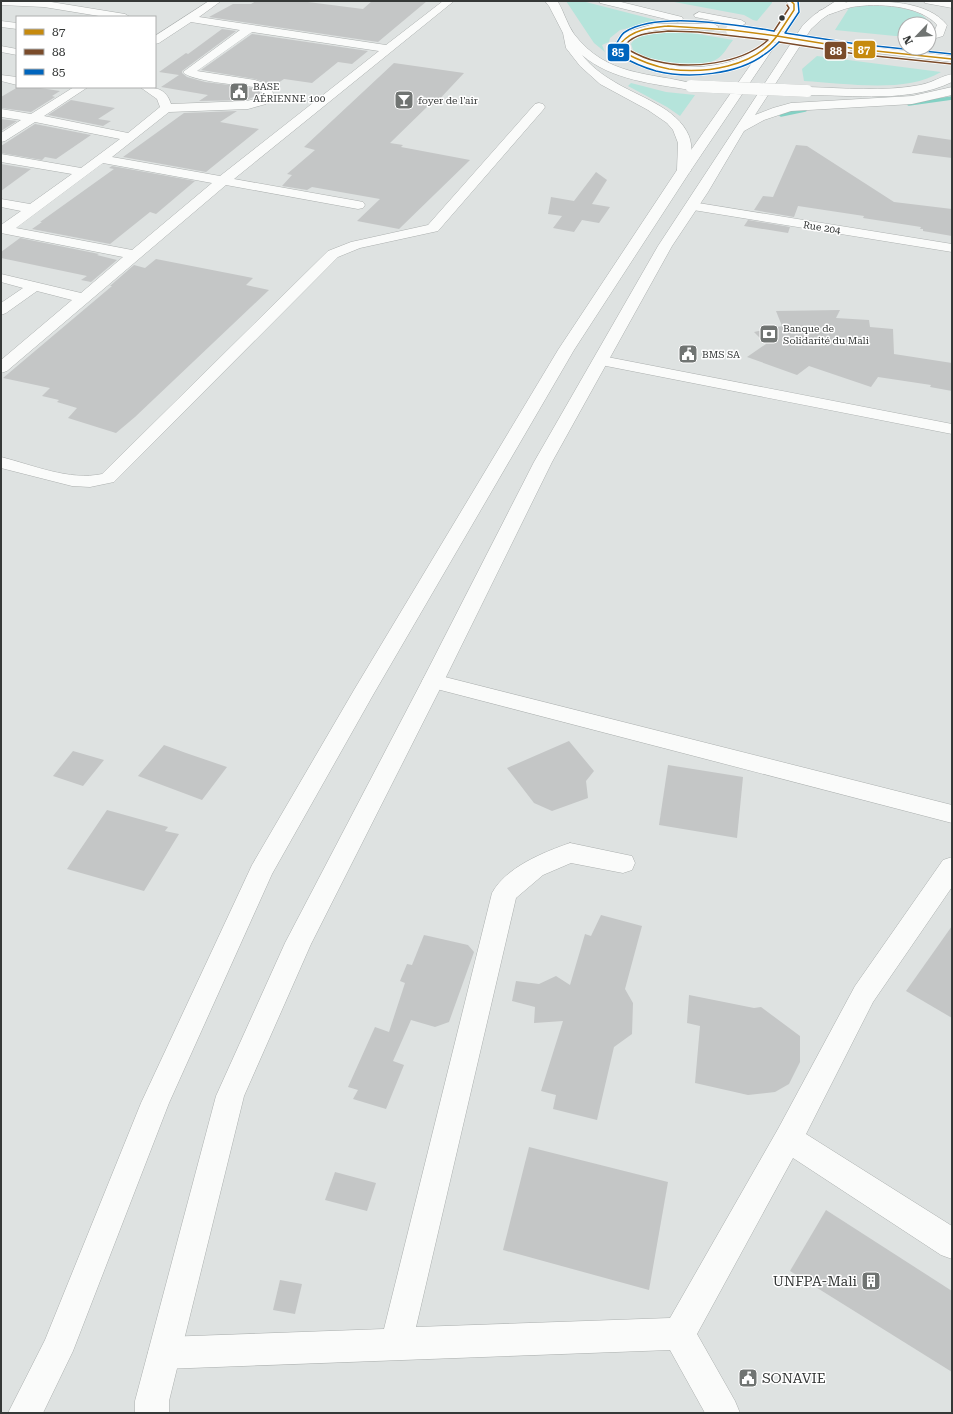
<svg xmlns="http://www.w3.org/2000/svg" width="953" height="1414" font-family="'Roboto Serif',serif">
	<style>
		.green { fill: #b5e4db }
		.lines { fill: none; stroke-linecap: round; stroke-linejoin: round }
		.stream { stroke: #83d1c4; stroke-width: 3.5 }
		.building { fill: #c4c6c6 }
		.minor-casing { stroke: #acb0af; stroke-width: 1 }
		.major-casing { stroke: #acb0af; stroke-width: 1 }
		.highway-casing { stroke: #acb0af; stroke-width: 1 }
		.minor { fill: #fafbfa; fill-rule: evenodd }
		.major { fill: #fafbfa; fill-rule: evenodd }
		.highway { fill: #fafbfa; fill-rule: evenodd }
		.highway-bridge-casing { stroke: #acb0af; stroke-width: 12; stroke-linecap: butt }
		.highway-bridge { stroke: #fafbfa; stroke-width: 12 }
		.bus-1-casing { stroke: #fff; stroke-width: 3 }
		.bus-2-casing { stroke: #fff; stroke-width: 3 }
		.bus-3-casing { stroke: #fff; stroke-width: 3 }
		.bus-1 { stroke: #c68a0e; stroke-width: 1.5 }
		.bus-2 { stroke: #7a4b2a; stroke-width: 1.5 }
		.bus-3 { stroke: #0065bd; stroke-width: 1.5 }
		.bus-dot { fill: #353837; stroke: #fff; stroke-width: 1.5 }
		.labels { text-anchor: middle; stroke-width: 3; stroke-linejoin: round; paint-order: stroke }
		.far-poi-label { font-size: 10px; fill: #353837; stroke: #fff; text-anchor: start }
		.far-street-label { font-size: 10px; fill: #353837; stroke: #fff }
		.near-poi-label { font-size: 14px; fill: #353837; stroke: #fff; text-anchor: end }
		.line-badge { stroke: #fff; stroke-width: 1.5 }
		.badge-label { font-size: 11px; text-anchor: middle; font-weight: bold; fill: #fff }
	</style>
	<rect width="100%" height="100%" fill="#dee2e1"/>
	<g class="green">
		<polygon points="566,1 582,1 656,20 655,22 620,30 610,38 609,42 602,45 605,52 594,43"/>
		<polygon points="669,1 772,1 772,3 757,21 753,20 744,15"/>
		<path d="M863 6C877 5 929 6 929 26V24H905V36H895L835 30 849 8Z"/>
		<path d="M665 31 692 33 733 40C728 46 723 56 717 59 699 70 648 65 633 50L631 44C638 33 654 33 665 31Z"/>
		<path d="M817 56 941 72C905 94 845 83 804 81L802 69Z"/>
		<polygon points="631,83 666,92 695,95 680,116 667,107 628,86"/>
	</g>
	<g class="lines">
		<g class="stream">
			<polyline points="909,104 952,98"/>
			<polyline points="781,115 805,110"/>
		</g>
	</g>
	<g class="building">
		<polygon points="256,1 300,1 363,9 372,1 427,1 378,42 209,17 233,4 251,4"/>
		<polygon points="222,29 236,31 182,71 182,73 187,77 205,82 253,88 260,91 260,94 247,100 199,101 208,95 161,87 179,75 159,72 186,53 188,54"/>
		<polygon points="252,34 368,51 352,64 338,62 312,83 284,79 272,87 270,84 255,79 201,70"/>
		<polygon points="394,63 464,73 434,105 430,104 390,143 403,145 401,147 470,160 399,229 357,221 380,199 312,187 307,190 282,186 292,175 287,174 315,150 304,147"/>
		<polygon points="18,87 34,87 60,91 52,96 55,97 31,112 1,108 1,97"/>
		<polygon points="71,100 115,108 98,119 111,121 103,126 48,115"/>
		<polygon points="237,111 220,122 259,129 206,172 123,157 184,113"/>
		<polygon points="1,119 17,121 1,131"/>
		<polygon points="35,124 91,135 56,159 45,157 42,160 1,153 1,146"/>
		<polygon points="918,135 952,140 952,158 912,153"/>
		<polygon points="796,145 807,146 894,202 952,209 952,236 923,231 923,229 920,229 921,227 863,218 864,216 798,206 794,217 754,210 763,196 773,197"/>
		<polygon points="1,164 31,169 1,191"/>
		<polygon points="112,166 195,181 156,214 150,212 110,244 32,229 42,222 40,222 114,169 109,168"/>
		<polygon points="596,172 607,180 592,204 610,207 599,223 582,220 574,232 553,228 562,216 548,214 551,197 574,201"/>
		<polygon points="748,220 790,227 788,233 744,226"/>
		<polygon points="20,238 99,254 97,255 117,260 91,282 81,280 87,276 1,258 1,252"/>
		<polygon points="156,259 253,278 246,285 269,290 135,417 116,433 68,418 77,408 57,402 59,400 42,396 50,388 3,378 112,286 110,286 134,265 145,268"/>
		<polygon points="840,310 836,318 869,320 870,327 893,329 894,354 952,363 952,391 930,387 931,385 878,377 871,387 809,366 797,375 747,357 766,344 754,332 782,326 776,311"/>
		<polygon points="569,741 594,771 586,781 588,798 552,811 534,803 507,768"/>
		<polygon points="164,745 186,753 227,767 202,800 138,776"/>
		<polygon points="73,751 104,760 83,786 53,776"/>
		<polygon points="668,765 743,777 737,838 659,825"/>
		<polygon points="107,810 168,827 165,831 179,834 144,891 67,869"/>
		<polygon points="601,915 642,926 625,989 633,1003 632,1034 614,1047 597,1120 553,1109 556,1095 541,1091 563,1021 534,1023 535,1007 512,1001 516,981 539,984 556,976 570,985 585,934 591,936"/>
		<polygon points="952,926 952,1018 906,991"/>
		<polygon points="424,935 468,945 474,952 449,1022 435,1027 411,1020 393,1061 404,1065 386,1109 353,1099 358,1090 348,1087 375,1027 389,1032 405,983 400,981 407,964 412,965"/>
		<polygon points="689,995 754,1008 761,1007 800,1036 800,1062 789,1084 775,1092 748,1095 695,1083 700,1026 687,1023"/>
		<polygon points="529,1147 668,1182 649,1290 503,1250"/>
		<polygon points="335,1172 376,1183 367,1211 325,1200"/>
		<polygon points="826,1210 952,1291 952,1372 790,1271"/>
		<polygon points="280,1280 302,1284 295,1314 273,1310"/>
	</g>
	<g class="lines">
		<g class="minor-casing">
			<g id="minor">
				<polygon points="1,1 45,1 125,14 130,17 105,17 44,7 1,5"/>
				<path d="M209 1H221L199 17 386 45 443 1H454L234 179 358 201 363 202 365 205 363 208 358 209 226 185 7 371 1 373V360L72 300 37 291 6 313 1 315V303L23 288 1 282V274L81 293 123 257 1 233V225L21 211 1 207V199L30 204 72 174 1 162V154L81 168 120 139 35 122 5 141 1 142V133L21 120 1 117V109L31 114 74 87H88L44 116 128 133 160 107 157 99 140 87C155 87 166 88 171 104L247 101 258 98 262 95 261 90 253 87C240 85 190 81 183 72L240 30 191 22 159 43 155 44V36ZM252 32 379 51 220 176 112 157 169 112 248 109 266 104 274 96 270 85 255 80 197 71ZM103 163 212 183 132 250 16 228Z"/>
				<polygon points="924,1 952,2 952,8 925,3"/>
				<polygon points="1,21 17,23 17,29 1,27"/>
				<polygon points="1,46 17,49 17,55 1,52"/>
				<polygon points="1,75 17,77 17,85 1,81"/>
				<path d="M539 103 543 104 545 107 543 110 438 231 360 248 338 257 114 482 90 487 72 486 1 468V457C33 465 69 481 102 474L328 251 351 242 428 225 535 104Z"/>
				<polygon points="692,202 952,244 952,252 687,209 685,206 687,203"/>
				<polygon points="602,356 952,424 952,434 596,364 594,361 596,358"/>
				<polygon points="433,674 952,805 952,823 425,686 422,681 425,676"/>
				<path d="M570 843 632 856 635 863 632 870 623 873 571 863 543 875 516 898 416 1327 670 1318 778 1129 855 986 943 860 952 857V887L873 1002 806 1134 952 1226V1259L941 1255 793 1158 697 1334 735 1401 740 1413H705L670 1350 164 1369 152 1365 148 1353 152 1341 164 1337 384 1329 492 893C506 867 544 852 570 843Z"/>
			</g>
		</g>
		<g class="major-casing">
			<g id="major">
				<polygon points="786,1 797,1 799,4 799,10 691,170 574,350 373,695 272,874 169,1103 73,1351 43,1413 8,1413 45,1340 141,1103 252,865 354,690 558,350 677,170 789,10 789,5"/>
				<polygon points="836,1 848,1 822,19 811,29 755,115 773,108 791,103 912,96 952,87 952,95 912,104 791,111 764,120 744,131 708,192 672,246 552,462 444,681 311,944 244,1096 169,1401 169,1413 135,1413 135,1401 216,1096 285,943 422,681 534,462 658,246 803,25 814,15"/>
			</g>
		</g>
		<g class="highway-casing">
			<g id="highway">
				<path d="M545 1 558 2C564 12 567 24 574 34 607 77 649 72 695 84L697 86 695 88 691 90C654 84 611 80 582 55 591 66 601 74 613 81 638 97 677 107 689 136 693 146 691 160 691 170L689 173H679L677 170 678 143 673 130 667 123 648 110 600 84 580 66 566 48 563 33 549 6Z"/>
				<polygon points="599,1 617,1 682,17 683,19 678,22 600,3"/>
				<path d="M851 1C883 1 927 0 947 25L943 36 929 40V34L934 32 937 25C920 5 877 3 852 7 842 9 833 14 823 16L818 13 819 11Z"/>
				<polygon points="699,12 741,20 746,23 741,26 695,17 694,15"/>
				<path d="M654 24H714L719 27 714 30C692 30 641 24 627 43L628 50C661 70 705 72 741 58 750 54 761 43 771 46L773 48C767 55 755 60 746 64 705 79 657 78 619 54L615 43 623 33Z"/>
				<polygon points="845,44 952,56 952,62 841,49 839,47"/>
				<path d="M952 74V82C909 103 854 95 807 95L803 94 801 91 803 88 807 87C844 88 883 92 920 85 932 83 941 76 952 74Z"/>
			</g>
		</g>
		<use href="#minor" class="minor"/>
		<use href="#major" class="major"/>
		<use href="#highway" class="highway"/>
		<g class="highway-bridge-casing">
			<g id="highway-bridge">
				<polyline points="732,30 845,47"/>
				<polyline points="691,86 807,91"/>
			</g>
		</g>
		<use href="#highway-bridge" class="highway-bridge"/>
		<g class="bus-1-casing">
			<g id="bus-1">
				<path d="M668 26 731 30 777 36C754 67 705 74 669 69 653 66 638 60 623 52L621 43C633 29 650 28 668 26Z"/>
				<polyline points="777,36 857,49 952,59"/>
				<polyline points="777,36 794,10 794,4 791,1"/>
			</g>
		</g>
		<g class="bus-2-casing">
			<g id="bus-2">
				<path d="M668 31 698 32 768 40C742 64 689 70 656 61 645 59 636 54 627 49L626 44C637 32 653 33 668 31Z"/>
				<polyline points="774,31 789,8 787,5"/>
				<polyline points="779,42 856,54 952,64"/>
			</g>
		</g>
		<g class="bus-3-casing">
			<g id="bus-3">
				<polyline points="798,1 799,12 785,33 857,44 952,54"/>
				<path d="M774 31C737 25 658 11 625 32 621 34 619 40 616 44L619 55C631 62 642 67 656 71 688 79 738 75 765 54 770 51 775 46 779 42"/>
			</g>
		</g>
		<use href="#bus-1" class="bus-1"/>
		<use href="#bus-2" class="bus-2"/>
		<use href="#bus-3" class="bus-3"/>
	</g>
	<defs>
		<g id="civic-square" transform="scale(1)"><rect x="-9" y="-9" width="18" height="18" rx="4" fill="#707472" stroke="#fff"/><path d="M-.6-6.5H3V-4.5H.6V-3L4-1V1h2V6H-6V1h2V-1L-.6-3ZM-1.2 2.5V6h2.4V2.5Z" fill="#fff"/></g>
		<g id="bar-square" transform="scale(1)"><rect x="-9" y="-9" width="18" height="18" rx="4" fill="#707472" stroke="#fff"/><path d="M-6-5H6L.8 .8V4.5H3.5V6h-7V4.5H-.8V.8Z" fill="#fff"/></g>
		<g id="bank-square" transform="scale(1)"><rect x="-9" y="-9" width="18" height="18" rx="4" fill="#707472" stroke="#fff"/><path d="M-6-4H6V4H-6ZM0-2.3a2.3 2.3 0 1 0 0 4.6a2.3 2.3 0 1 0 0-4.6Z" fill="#fff"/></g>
		<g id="building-square" transform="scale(1)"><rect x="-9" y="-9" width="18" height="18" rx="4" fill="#707472" stroke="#fff"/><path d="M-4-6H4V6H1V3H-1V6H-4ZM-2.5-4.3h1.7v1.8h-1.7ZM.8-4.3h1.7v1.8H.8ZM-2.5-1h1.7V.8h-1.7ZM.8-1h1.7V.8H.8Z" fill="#fff"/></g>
	</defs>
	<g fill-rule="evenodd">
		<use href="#civic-square" x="239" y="92"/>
		<use href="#bar-square" x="404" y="100"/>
		<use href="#bank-square" x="769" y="334"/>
		<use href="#civic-square" x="688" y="354"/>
		<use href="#building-square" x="871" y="1281"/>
		<use href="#civic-square" x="748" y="1378"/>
	</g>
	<circle class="bus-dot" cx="782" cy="18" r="3.5"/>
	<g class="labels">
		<g class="far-poi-label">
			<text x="253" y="90">BASE<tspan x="253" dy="12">AÉRIENNE 100</tspan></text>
			<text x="418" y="104">foyer de l'air</text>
			<text x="783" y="332">Banque de<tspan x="783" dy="12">Solidarité du Mali</tspan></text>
			<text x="702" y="358">BMS SA</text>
		</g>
		<g class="far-street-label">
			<text transform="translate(822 227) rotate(9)" y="4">Rue 204</text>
		</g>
		<g class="near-poi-label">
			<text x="857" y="1286">UNFPA-Mali</text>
			<text x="762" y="1383" text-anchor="start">SONAVIE</text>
		</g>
	</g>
	<g class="line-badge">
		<rect x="853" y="40" width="23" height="19" rx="4" fill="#c68a0e"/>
		<rect x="824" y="41" width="23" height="19" rx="4" fill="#7a4b2a"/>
		<rect x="607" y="43" width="23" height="19" rx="4" fill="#0065bd"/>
	</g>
	<g class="badge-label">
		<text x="864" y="54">87</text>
		<text x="836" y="55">88</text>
		<text x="618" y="56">85</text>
	</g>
	<rect width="953" height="1414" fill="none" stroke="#353837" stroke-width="4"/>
	<rect x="16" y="16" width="140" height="72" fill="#ffffff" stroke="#aeafaf"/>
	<rect x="24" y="29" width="20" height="6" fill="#c68a0e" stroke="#aeafaf"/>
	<text x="52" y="36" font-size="12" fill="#353837">87</text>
	<rect x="24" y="49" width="20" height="6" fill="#7a4b2a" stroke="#aeafaf"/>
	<text x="52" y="56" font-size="12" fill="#353837">88</text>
	<rect x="24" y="69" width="20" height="6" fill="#0065bd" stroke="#aeafaf"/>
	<text x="52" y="76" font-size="12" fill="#353837">85</text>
	<g transform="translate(917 36) rotate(245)"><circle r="19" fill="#ffffff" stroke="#aeafaf"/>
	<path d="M0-3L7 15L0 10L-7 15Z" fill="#707472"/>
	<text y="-6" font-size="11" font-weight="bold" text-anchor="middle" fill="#353837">N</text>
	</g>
</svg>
